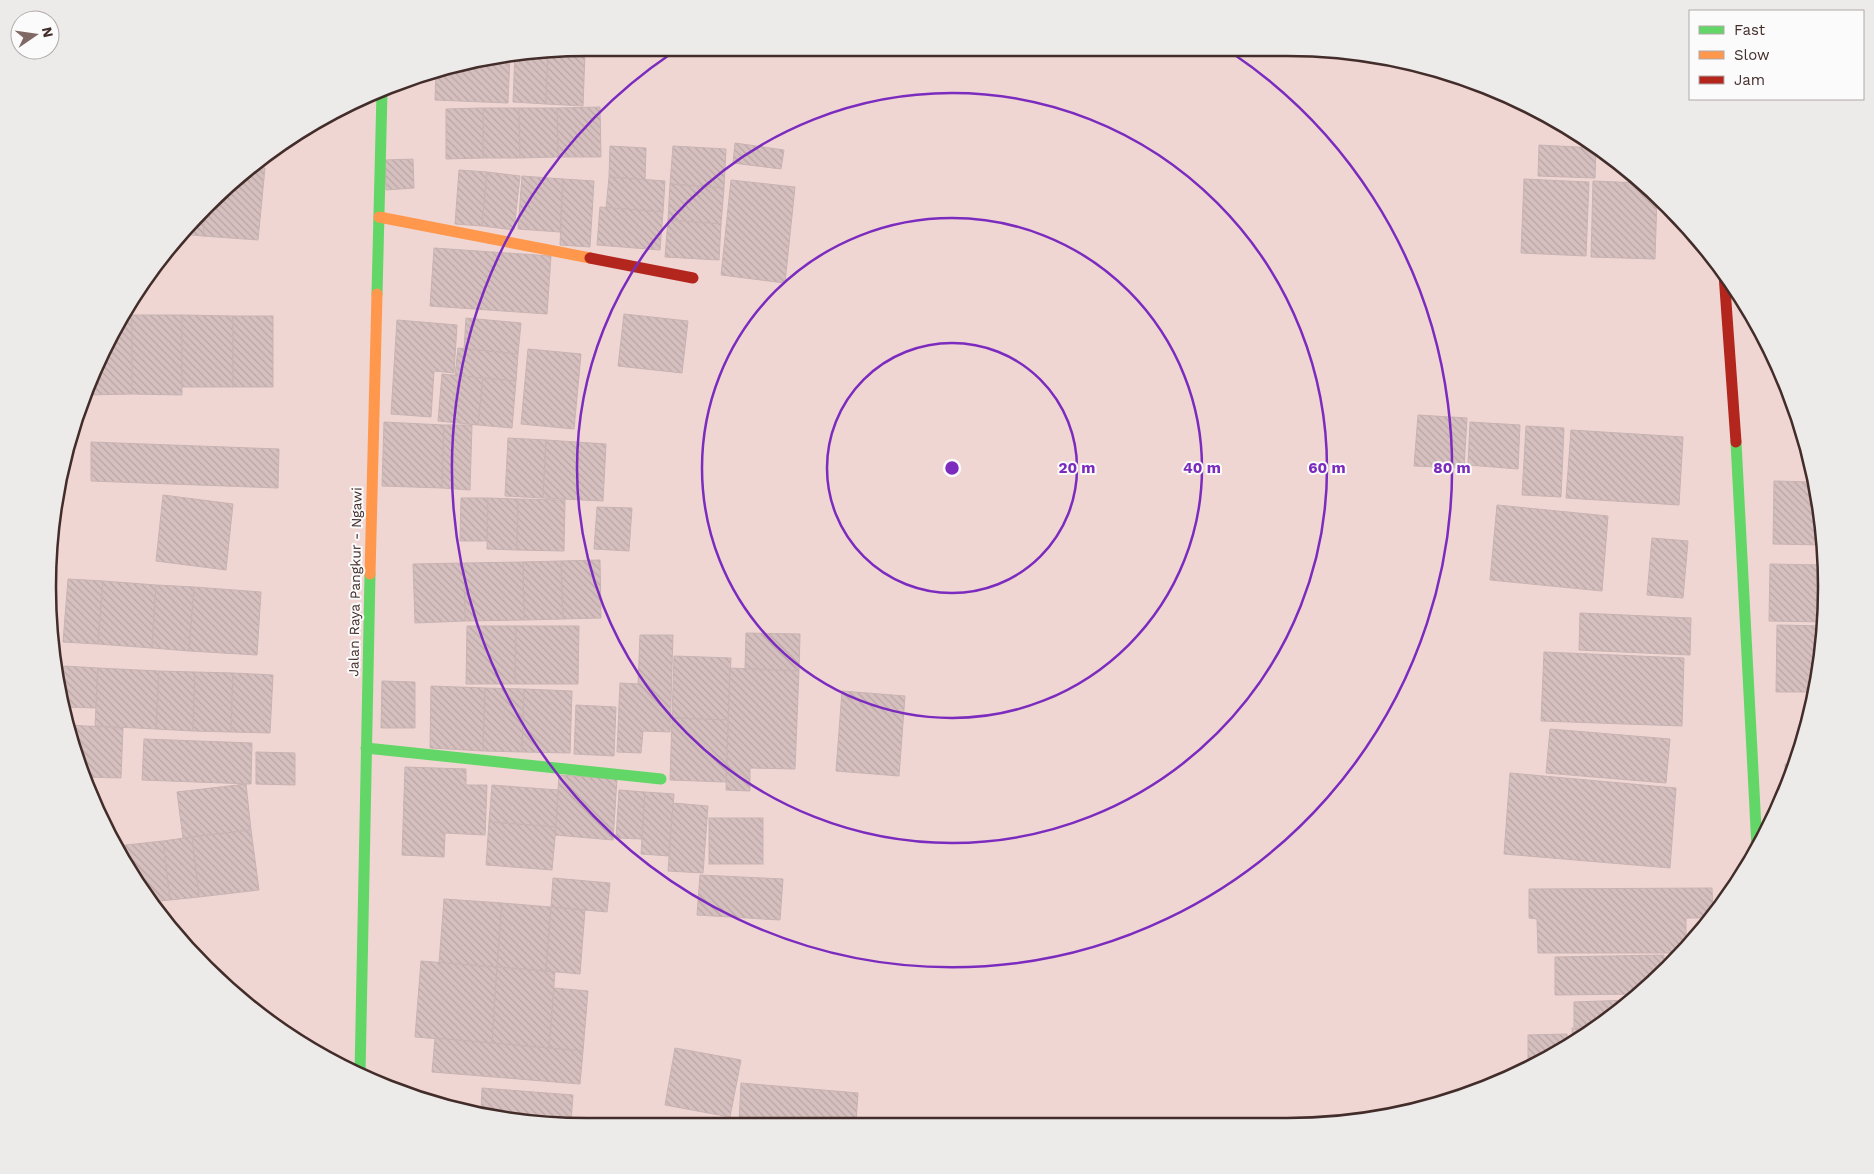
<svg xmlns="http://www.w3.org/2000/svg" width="1874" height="1174" font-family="'Work Sans',sans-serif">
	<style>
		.building { fill: url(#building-back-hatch); stroke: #c8b3b3 }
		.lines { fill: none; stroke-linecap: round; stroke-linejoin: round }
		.fast { stroke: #63d668; stroke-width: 11 }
		.slow { stroke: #ff974d; stroke-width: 11 }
		.jam { stroke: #b3261e; stroke-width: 11 }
		.ring { fill: none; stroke: #7b2cbf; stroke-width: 2.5 }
		.labels { text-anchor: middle; stroke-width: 4; stroke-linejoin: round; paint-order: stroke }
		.street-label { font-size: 14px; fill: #432d2a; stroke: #fbfbfb }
		.rim { fill: none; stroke: #432d2a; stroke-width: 2.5 }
		.centre { fill: #7b2cbf; stroke: #fbfbfb; stroke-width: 2.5 }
		.ring-label { font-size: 15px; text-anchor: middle; font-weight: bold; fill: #7b2cbf; stroke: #fbfbfb; stroke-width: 4; stroke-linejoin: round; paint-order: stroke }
	</style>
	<defs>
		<pattern id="building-back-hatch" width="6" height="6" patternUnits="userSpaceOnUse" patternTransform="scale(1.25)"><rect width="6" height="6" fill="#d6c0bf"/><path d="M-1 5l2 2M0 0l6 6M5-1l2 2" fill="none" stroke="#b9a5a4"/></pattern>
	</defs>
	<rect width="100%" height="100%" fill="#f0d6d3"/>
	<g class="building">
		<polygon points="515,52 548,52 546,104 513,102"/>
		<polygon points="548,52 585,52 583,106 546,104"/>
		<polygon points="510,54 508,103 435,100 436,71"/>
		<polygon points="600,107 601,157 558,157 557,108"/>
		<polygon points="483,108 519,108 520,158 483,158"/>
		<polygon points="483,108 483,158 446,159 446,109"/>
		<polygon points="519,108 557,108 558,157 520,158"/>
		<polygon points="735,143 784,150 781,169 733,163"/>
		<polygon points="1539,145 1596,148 1595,178 1538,176"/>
		<polygon points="610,146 646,148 645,180 609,177"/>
		<polygon points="673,146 726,149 724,188 670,184"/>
		<polygon points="413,159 414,188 386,190 385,160"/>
		<polygon points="253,167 265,168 258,240 203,236 205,206"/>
		<polygon points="459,170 487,172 482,226 455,224"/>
		<polygon points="487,172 520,176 514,230 482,226"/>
		<polygon points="522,176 563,179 560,232 518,229"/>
		<polygon points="609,177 665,181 663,212 606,208"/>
		<polygon points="563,179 594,181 590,247 560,245"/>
		<polygon points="1524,179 1589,182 1586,256 1521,253"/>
		<polygon points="731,180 795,187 785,283 721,275"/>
		<polygon points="1593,181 1641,183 1657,198 1655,259 1591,257"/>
		<polygon points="670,184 724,188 721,224 668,220"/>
		<polygon points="205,206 203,236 181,234"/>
		<polygon points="600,207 663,212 660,250 597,245"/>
		<polygon points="668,220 721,224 719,260 665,257"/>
		<polygon points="434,248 551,256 547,314 430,306"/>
		<polygon points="624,314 688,321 682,373 618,366"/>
		<polygon points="121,315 132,315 132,394 85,395"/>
		<polygon points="132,315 182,315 182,395 132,394"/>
		<polygon points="182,315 233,316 233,387 182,387"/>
		<rect x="233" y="316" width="40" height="71"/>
		<polygon points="466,318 521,323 518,354 464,349"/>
		<polygon points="397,320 457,325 454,373 434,371 431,417 391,414"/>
		<polygon points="458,348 518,354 516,381 455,376"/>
		<polygon points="528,349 581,354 574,429 521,424"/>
		<polygon points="442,374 483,378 478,425 438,421"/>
		<polygon points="483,378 516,381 512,428 478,425"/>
		<polygon points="1418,415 1467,418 1464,468 1414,466"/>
		<polygon points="384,422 444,425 442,488 382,486"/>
		<polygon points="1470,422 1520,425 1518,469 1468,465"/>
		<polygon points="444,425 472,425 470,490 442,488"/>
		<polygon points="1526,426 1564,428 1561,497 1522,495"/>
		<polygon points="1571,430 1683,437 1679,505 1566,498"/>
		<polygon points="508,438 546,440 543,498 505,496"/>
		<polygon points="546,440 606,444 603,501 543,498"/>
		<polygon points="91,442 279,449 278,488 91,481"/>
		<polygon points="1774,481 1814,482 1822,517 1823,545 1773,544"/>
		<polygon points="163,495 233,504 226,570 156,561"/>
		<polygon points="461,498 488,498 487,541 460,541"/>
		<polygon points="488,498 518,499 517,550 487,549"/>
		<polygon points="518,499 565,500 564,551 517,550"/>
		<polygon points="1497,505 1608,516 1602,591 1490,580"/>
		<polygon points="597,507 632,508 629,551 594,549"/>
		<polygon points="1652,538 1688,541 1683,598 1647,595"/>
		<polygon points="600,560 601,618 563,619 561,561"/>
		<polygon points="561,561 563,619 524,620 523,562"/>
		<polygon points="523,562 524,620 465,621 464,563"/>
		<polygon points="464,563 465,621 415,623 413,564"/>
		<polygon points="1770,564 1823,565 1825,622 1769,621"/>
		<polygon points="68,579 103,581 98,644 63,642"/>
		<polygon points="103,581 156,585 152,648 98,644"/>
		<polygon points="156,585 194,587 189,651 152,648"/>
		<polygon points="194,587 261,592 257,655 189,651"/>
		<polygon points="1580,613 1691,618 1690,655 1579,650"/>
		<polygon points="1777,625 1825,626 1814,692 1776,692"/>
		<polygon points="467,626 516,626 515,684 466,684"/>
		<polygon points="516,626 579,626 578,684 515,684"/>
		<polygon points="746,633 800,634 799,671 745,669"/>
		<polygon points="640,635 673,635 670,732 643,731 641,753 617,752 620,683 638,684"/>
		<polygon points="1544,652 1684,658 1682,726 1541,721"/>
		<polygon points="674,656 731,658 728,720 672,718"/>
		<polygon points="64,666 98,668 96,708 63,707"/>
		<polygon points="98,668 159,671 156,729 95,726"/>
		<polygon points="730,668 799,671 795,769 750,768 750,791 726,790"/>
		<polygon points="159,671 195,672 193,731 156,729"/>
		<polygon points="195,672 233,673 231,732 193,731"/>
		<polygon points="233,673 273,675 270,733 231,732"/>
		<polygon points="382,681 415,682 415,728 381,728"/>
		<polygon points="431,686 485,688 483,751 430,748"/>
		<polygon points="485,688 524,689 522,752 483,751"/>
		<polygon points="524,689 572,691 570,753 522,752"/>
		<polygon points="842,691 905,696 899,776 836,771"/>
		<polygon points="576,705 616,707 614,756 574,754"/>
		<polygon points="672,718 728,720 726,782 670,780"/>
		<polygon points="68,725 123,728 121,778 85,777 68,732"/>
		<polygon points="1550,729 1670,739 1666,783 1546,773"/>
		<polygon points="144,739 252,743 251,784 142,780"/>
		<polygon points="256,752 295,753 295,785 256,784"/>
		<polygon points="1785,764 1794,764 1785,789"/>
		<polygon points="405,767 466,769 466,785 487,785 485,835 445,833 444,857 402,855"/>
		<polygon points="1510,773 1676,788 1670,868 1504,854"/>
		<polygon points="559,775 617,779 613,840 555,835"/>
		<polygon points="246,784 251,830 183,838 177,792"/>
		<polygon points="492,785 558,790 556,827 489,822"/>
		<polygon points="619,790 645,792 642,839 616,838"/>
		<polygon points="645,792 674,794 669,856 641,854"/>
		<polygon points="673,803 708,806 703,873 668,871"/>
		<rect x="709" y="818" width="54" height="46"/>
		<polygon points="489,822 556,827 552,870 486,865"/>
		<polygon points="251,830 259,890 199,897 192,837"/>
		<polygon points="192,837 199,897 170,900 163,841"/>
		<polygon points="163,841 170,900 150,902 138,886 118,851 117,846"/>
		<polygon points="700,875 783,879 780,920 697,915"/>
		<polygon points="553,878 610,883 607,912 551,907"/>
		<polygon points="1712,888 1713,918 1686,918 1686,946 1680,953 1538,953 1537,919 1529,918 1529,889"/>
		<polygon points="444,899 502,903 497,967 439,963"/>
		<polygon points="502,903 551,907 546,971 497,967"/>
		<polygon points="551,907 585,910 580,974 546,971"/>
		<polygon points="1664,955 1664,970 1641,994 1555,995 1555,957"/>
		<polygon points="421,961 497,967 492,1043 415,1037"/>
		<polygon points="497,967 555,972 549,1048 492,1043"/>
		<polygon points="554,988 588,991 583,1051 549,1048"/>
		<polygon points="1632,1000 1595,1027 1574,1027 1574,1002"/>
		<polygon points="1572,1028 1594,1028 1573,1043"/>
		<polygon points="1567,1034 1567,1047 1556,1054 1528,1066 1528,1035"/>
		<polygon points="435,1038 583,1051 580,1084 432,1072"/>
		<polygon points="675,1048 741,1060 730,1117 665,1105"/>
		<polygon points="741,1083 858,1093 856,1123 739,1123"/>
		<polygon points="482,1088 573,1095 571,1122 517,1122 481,1112"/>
		<polygon points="463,1107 481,1109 481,1112"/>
	</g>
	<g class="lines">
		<g class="fast">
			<polyline points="377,294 382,92"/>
			<polyline points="1736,442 1757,848"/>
			<polyline points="366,748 661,779"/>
			<polyline points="360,1074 370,574"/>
		</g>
		<g class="slow">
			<polyline points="379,217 590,258"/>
			<polyline points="370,574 377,294"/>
		</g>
		<g class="jam">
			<polyline points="590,258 693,278"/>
			<polyline points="1724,274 1736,442"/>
		</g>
	</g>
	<g class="ring">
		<circle cx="952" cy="468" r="125"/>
		<circle cx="952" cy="468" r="250"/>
		<circle cx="952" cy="468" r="375"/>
		<path d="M1232 53A500 500 0 1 1 672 53"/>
	</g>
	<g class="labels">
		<g class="street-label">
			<text transform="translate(355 582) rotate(-89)" y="5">Jalan Raya Pangkur - Ngawi</text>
		</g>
	</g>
	<path d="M0 0H1874V1174H0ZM587 56H1287A531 531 0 0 1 1818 587V587A531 531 0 0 1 1287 1118H587A531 531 0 0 1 56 587V587A531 531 0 0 1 587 56Z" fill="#ecebea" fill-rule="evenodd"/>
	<path class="rim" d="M587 56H1287A531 531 0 0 1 1818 587V587A531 531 0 0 1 1287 1118H587A531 531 0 0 1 56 587V587A531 531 0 0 1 587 56Z"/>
	<circle cx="952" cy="468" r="8" class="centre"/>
	<g class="ring-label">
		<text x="1077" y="473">20 m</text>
		<text x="1202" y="473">40 m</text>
		<text x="1327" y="473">60 m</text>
		<text x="1452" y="473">80 m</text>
	</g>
	<rect x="1689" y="10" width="175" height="90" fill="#fbfbfb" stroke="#b1a9a7"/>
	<rect x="1699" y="26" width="25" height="8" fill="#63d668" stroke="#b1a9a7"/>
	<text x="1734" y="35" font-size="15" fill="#432d2a">Fast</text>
	<rect x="1699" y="51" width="25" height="8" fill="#ff974d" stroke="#b1a9a7"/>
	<text x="1734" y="60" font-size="15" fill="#432d2a">Slow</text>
	<rect x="1699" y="76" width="25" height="8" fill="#b3261e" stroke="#b1a9a7"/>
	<text x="1734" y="85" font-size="15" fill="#432d2a">Jam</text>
	<g transform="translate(35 35) rotate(77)"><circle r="24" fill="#fbfbfb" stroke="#b1a9a7"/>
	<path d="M0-4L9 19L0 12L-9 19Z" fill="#806865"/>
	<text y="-8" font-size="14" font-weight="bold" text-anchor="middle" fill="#432d2a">N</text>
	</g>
</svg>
